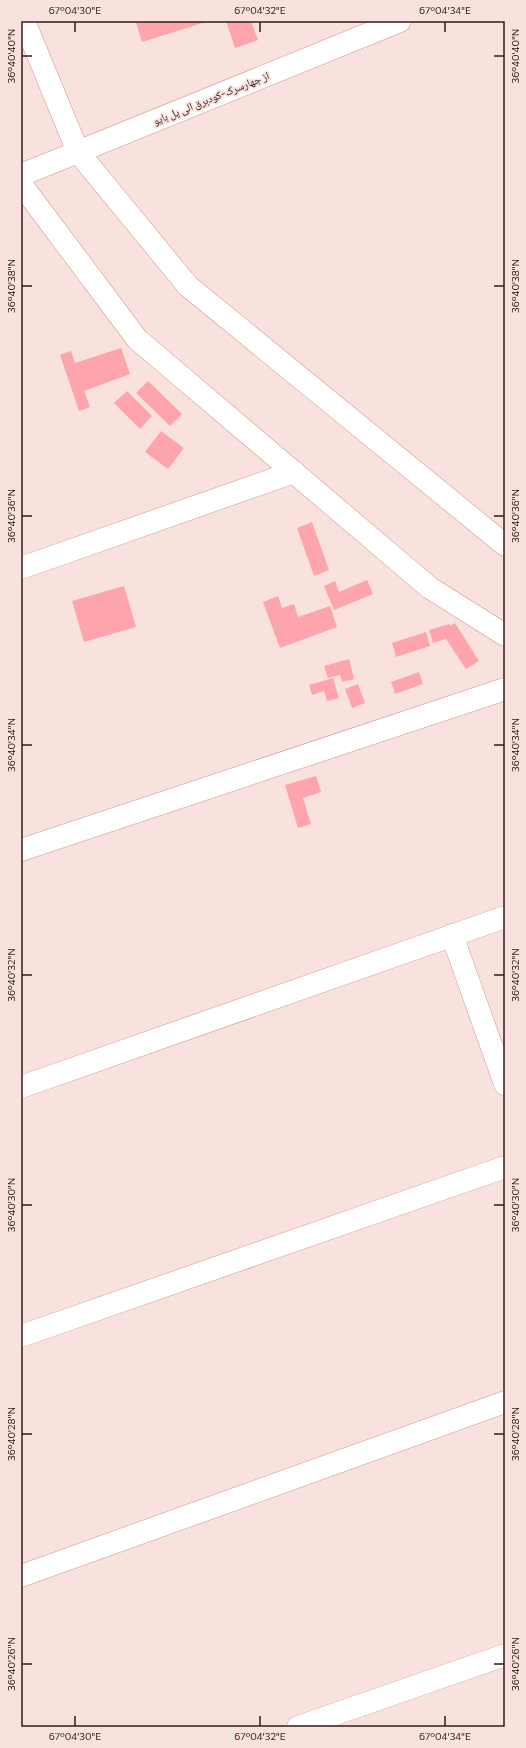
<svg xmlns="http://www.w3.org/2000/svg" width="526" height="1748" font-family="Commissioner,'Noto Naskh Arabic',sans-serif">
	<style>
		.building { fill: #fda4ad }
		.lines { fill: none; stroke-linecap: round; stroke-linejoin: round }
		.minor-casing { stroke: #cc978b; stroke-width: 23 }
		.tertiary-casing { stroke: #cc978b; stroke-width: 23 }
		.primary-casing { stroke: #cc978b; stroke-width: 23 }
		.minor { stroke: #fff; stroke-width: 22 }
		.tertiary { stroke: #fff; stroke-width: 22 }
		.primary { stroke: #fff; stroke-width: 22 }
		.ticks { fill: none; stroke: #301c18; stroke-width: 1.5 }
		.labels { text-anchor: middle; stroke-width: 3.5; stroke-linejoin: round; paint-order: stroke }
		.street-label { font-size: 11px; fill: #301c18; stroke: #f9e2dd }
		.neatline { fill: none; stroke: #301c18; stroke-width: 1.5 }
		.ticks-label { font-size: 10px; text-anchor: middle; fill: #301c18 }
	</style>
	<rect width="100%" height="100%" fill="#f9e2dd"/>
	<g class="building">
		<polygon points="144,21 209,21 142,42 136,23"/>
		<polygon points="226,21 251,21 258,40 235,48"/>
		<polygon points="121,348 130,374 84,391 90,407 79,411 60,355 71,351 75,363"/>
		<polygon points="148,381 182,414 170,426 136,393"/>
		<polygon points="127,391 152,416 140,429 114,403"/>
		<polygon points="161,431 184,448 168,469 145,452"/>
		<polygon points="312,522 329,570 314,576 297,528"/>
		<polygon points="367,580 373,594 334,610 324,586 335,581 339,592"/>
		<polygon points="124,586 136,627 84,642 72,601"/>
		<polygon points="278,596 282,608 294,604 298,617 330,606 337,627 280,648 263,602"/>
		<polygon points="455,623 479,661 466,669 446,639 433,643 429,630 449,624 450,626"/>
		<polygon points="426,632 430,646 396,657 392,643"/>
		<polygon points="349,659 354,679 342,682 340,675 328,678 324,666"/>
		<polygon points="419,672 423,684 395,694 391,682"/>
		<polygon points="333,678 339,698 327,701 324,691 312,695 309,685"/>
		<polygon points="358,684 365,703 352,708 345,689"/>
		<polygon points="316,776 321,792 303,798 311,824 298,828 285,785"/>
	</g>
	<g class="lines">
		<g class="minor-casing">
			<g id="minor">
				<polyline points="21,568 294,472"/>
				<polyline points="21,850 505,689"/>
				<polyline points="452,935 505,1084"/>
				<polyline points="21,1087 505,917"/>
				<polyline points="21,1336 505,1167"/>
				<polyline points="21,1576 505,1402"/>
				<polyline points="298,1727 505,1655"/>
			</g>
		</g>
		<g class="tertiary-casing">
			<polyline id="tertiary" points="21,175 400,21"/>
		</g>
		<g class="primary-casing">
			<g id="primary">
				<polyline points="24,21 78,152 188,286 505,545"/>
				<polyline points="21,184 137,339 430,588 505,635"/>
			</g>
		</g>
		<use href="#minor" class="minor"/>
		<use href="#tertiary" class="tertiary"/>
		<use href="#primary" class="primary"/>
	</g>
	<path class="ticks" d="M75 22V32M260 22V32M445 22V32M22 56H32M494 56H504M22 286H32M494 286H504M22 516H32M494 516H504M22 745H32M494 745H504M22 975H32M494 975H504M22 1205H32M494 1205H504M22 1434H32M494 1434H504M22 1664H32M494 1664H504M75 1716V1726M260 1716V1726M445 1716V1726"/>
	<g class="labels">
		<g class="street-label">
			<text transform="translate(211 98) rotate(-22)" y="4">از جهارسرک-کودبرق الی پل بایو</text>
		</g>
	</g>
	<rect width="526" height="1748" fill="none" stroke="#f9e2dd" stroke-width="44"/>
	<rect x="22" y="22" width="482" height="1704" class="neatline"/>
	<g class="ticks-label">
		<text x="75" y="14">67°04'30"E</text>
		<text x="260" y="14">67°04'32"E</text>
		<text x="445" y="14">67°04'34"E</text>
		<text transform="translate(11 56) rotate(-90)" y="4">36°40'40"N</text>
		<text transform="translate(515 56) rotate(-90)" y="4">36°40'40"N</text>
		<text transform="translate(11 286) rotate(-90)" y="4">36°40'38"N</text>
		<text transform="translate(515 286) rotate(-90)" y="4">36°40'38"N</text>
		<text transform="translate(11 516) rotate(-90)" y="4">36°40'36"N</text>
		<text transform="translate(515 516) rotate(-90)" y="4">36°40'36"N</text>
		<text transform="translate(11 745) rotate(-90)" y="4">36°40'34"N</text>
		<text transform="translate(515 745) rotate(-90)" y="4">36°40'34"N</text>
		<text transform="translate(11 975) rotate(-90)" y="4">36°40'32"N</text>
		<text transform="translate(515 975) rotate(-90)" y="4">36°40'32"N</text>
		<text transform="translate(11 1205) rotate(-90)" y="4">36°40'30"N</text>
		<text transform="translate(515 1205) rotate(-90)" y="4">36°40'30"N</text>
		<text transform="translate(11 1434) rotate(-90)" y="4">36°40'28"N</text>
		<text transform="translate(515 1434) rotate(-90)" y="4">36°40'28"N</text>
		<text transform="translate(11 1664) rotate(-90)" y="4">36°40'26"N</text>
		<text transform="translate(515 1664) rotate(-90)" y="4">36°40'26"N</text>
		<text x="75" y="1740">67°04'30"E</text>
		<text x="260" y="1740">67°04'32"E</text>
		<text x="445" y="1740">67°04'34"E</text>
	</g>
</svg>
